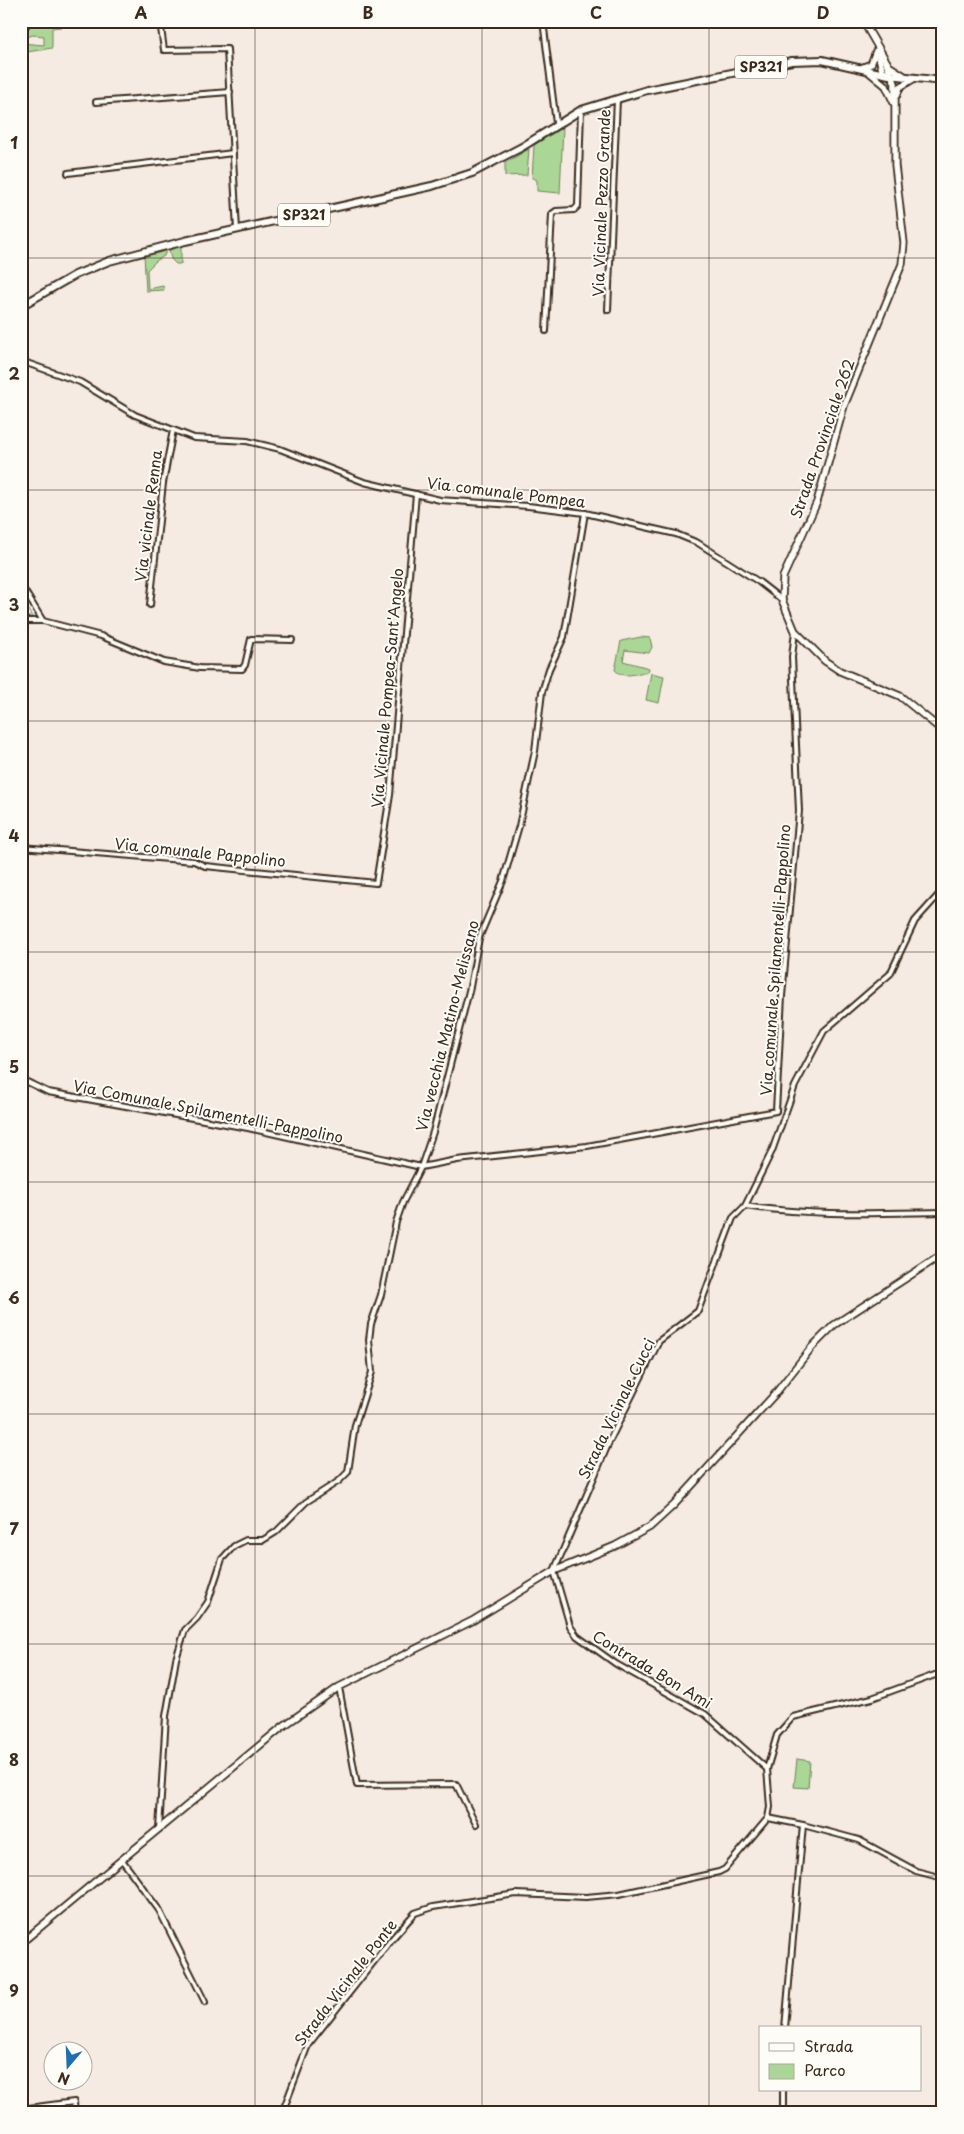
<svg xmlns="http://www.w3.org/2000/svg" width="964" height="2134" font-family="'Playpen Sans',sans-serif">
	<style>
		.green { fill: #aad796; stroke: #72805a }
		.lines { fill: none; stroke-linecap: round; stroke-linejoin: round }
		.stream { stroke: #678c96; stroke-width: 1 }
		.street-casing { stroke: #3b2a1e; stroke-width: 8 }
		.secondary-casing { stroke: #3b2a1e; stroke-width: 9 }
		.primary-casing { stroke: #3b2a1e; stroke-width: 10 }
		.street { stroke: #fdfcf7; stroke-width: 4 }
		.secondary { stroke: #fdfcf7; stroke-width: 5.5 }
		.primary { stroke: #fdfcf7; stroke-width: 6 }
		.grid { fill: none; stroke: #3b2a1e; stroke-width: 1; stroke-opacity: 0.55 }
		.labels { text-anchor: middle; stroke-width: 4; stroke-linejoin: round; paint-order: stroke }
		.shield { fill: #fdfcf7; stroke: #75695f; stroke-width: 1 }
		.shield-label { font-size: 14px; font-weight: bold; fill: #3b2a1e }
		.street-label { font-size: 15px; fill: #3b2a1e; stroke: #fdfcf7 }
		.neatline { fill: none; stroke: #3b2a1e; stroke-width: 2 }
		.grid-label { font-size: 16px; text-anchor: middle; font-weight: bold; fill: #3b2a1e }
	</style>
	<rect width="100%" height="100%" fill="#f6ebe2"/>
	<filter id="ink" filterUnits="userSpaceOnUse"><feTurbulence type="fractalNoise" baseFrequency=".02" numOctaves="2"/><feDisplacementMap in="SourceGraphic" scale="10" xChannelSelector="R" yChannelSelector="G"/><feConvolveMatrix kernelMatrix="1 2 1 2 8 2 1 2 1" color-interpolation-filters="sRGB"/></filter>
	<g filter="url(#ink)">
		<g class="green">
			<polygon points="29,21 34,21 34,24 60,24 60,21 63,21 61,27 52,28 52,48 21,53 21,43 44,45 44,36 33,35 21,39 21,31 29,28"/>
			<polygon points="563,127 560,193 537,191 537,180 532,178 534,145"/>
			<polygon points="529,149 527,175 505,176 505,163"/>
			<polygon points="181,246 181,264 176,264 171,259 169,249"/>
			<polygon points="164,250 166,251 164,256 156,261 147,270 148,289 163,286 164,290 146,291 144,255"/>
			<path d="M641 637 650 638 652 647 649 653 625 650 623 661 649 668 648 672C637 672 624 680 615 670L621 641Z"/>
			<polygon points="651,673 664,676 659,703 646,700"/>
			<polygon points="797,1759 810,1761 808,1788 794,1787"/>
		</g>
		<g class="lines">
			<g class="stream">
				<polyline points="21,598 32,617"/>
				<polyline points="21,617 32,617"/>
			</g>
			<g class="street-casing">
				<g id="street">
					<polyline points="160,21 164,50 227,49 237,230"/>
					<polyline points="543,21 556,123"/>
					<polyline points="21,28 26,26 26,21"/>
					<polyline points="96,102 230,92"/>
					<polyline points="68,173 233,153"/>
					<polyline points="608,310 617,99"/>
					<polyline points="546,331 552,214 556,211 574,210 578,206 581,110"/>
					<polyline points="21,361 80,382 135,415 194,438 247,441 280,449 364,482 440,500 528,506 585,513 676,534 698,543 759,582 782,600"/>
					<polyline points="21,585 43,621"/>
					<polyline points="150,605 163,483 173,430"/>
					<polyline points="21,621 43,621 101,636 164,662 200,668 242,669 245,665 251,639 292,640"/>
					<polyline points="21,847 194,861 205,866 376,883 390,795 416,494"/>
					<polyline points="21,1079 48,1092 248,1128 421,1167 457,1160 587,1146 776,1111 782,996 799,811 792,657 795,631"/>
					<path d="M745 1206C810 1216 877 1213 943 1212"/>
					<polyline points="339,1687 357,1785 456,1784 476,1824"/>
					<polyline points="767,1769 705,1714 616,1664 577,1636 570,1626 554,1571 610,1440 659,1341 698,1311 733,1218 745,1206 772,1151 795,1086 824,1031 890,974 915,921 943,890"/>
					<polyline points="768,1818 803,1825 859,1840 916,1871 943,1878"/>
					<polyline points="159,1829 166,1716 176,1659 185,1630 197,1618 208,1602 222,1559 234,1546 246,1540 263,1540 276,1532 306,1502 339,1481 348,1472 355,1425 372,1372 369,1340 371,1324 381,1295 396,1222 403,1202 421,1167 433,1132 470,987 479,938 503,881 519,826 535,751 542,692 549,669 564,637 585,513"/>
					<polyline points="122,1860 159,1910 205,2002"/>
					<polyline points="785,2028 803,1825"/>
					<polyline points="21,2109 74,2102 75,2113"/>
					<polyline points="282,2113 308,2045 391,1940 415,1913 433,1907 516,1894 586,1897 619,1894 719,1872 725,1869 768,1818 770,1807 767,1769 777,1735 793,1717 872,1698 935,1675 943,1674"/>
					<polyline points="783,2113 783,2090"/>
				</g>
			</g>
			<g class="secondary-casing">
				<g id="secondary">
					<polyline points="863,21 889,66 903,75"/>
					<polyline points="878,52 882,70 888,74"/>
					<polyline points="886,62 895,83 895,165 904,243 902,264 844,406 817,502 783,577 782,600 795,631 825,661 840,671 900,696 943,731"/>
					<polyline points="861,68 871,64 876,51"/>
					<polyline points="869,72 886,86 894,103"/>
					<polyline points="897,95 900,87 915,78"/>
					<polyline points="21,1943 282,1727 339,1687 472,1621 554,1571 615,1546 650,1527 674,1505 775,1394 812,1347 834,1325 943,1254"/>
				</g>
			</g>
			<g class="primary-casing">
				<polyline id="primary" points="21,306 75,275 109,261 185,241 432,186 472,173 522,147 581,110 647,90 792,61 822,60 889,75 943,81"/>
			</g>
			<use href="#street" class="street"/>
			<use href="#secondary" class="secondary"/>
			<use href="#primary" class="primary"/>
		</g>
	</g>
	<path class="grid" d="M255 21V2113M482 21V2113M709 21V2113M21 258H943M21 490H943M21 721H943M21 952H943M21 1182H943M21 1414H943M21 1644H943M21 1876H943"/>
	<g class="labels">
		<g class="shield">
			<rect x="735" y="55.5" width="52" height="23" rx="4"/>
			<rect x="278" y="203.5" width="52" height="23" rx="4"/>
		</g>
		<g class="shield-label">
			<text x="761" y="72">SP321</text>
			<text x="304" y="220">SP321</text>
		</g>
		<g class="street-label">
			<text transform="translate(602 203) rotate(-88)" y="5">Via Vicinale Pezzo Grande</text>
			<text transform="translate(823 439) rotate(-71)" y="5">Strada Provinciale 262</text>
			<text transform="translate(506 493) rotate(7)" y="5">Via comunale Pompea</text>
			<text transform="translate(149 516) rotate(-83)" y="5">Via vicinale Renna</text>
			<text transform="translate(388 688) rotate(-85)" y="5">Via Vicinale Pompea-Sant'Angelo</text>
			<text transform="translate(200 853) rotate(6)" y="5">Via comunale Pappolino</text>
			<text transform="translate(776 960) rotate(-86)" y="5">Via comunale Spilamentelli-Pappolino</text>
			<text transform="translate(448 1026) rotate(-76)" y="5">Via vecchia Matino-Melissano</text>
			<text transform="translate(208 1112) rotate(11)" y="5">Via Comunale Spilamentelli-Pappolino</text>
			<text transform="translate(617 1409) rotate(-64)" y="5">Strada Vicinale Cucci</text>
			<text transform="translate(652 1670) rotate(31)" y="5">Contrada Bon Ami</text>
			<text transform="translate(346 1983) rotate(-52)" y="5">Strada Vicinale Ponte</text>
		</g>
	</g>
	<rect width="964" height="2134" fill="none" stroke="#fdfcf7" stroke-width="55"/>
	<rect x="759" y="2026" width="162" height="65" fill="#fdfcf7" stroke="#afa8a0"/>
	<rect x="769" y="2043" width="25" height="8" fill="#fdfcf7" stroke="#afa8a0"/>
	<text x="804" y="2052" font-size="15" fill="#3b2a1e">Strada</text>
	<rect x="769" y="2064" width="25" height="15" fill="#aad796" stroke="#afa8a0"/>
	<text x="804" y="2076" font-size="15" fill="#3b2a1e">Parco</text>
	<g transform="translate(68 2066) rotate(199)"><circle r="24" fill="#fdfcf7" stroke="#afa8a0"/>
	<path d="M0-4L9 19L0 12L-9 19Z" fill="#1f6fb2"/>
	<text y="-8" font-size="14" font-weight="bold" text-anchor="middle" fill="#3b2a1e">N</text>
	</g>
	<rect x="28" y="28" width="908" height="2078" class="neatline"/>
	<g class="grid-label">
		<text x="141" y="19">A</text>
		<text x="368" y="19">B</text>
		<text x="596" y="19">C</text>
		<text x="823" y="19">D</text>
		<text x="14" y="149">1</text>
		<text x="14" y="380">2</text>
		<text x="14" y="611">3</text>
		<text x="14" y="842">4</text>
		<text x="14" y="1073">5</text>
		<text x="14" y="1304">6</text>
		<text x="14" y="1535">7</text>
		<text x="14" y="1766">8</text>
		<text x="14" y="1997">9</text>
	</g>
</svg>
